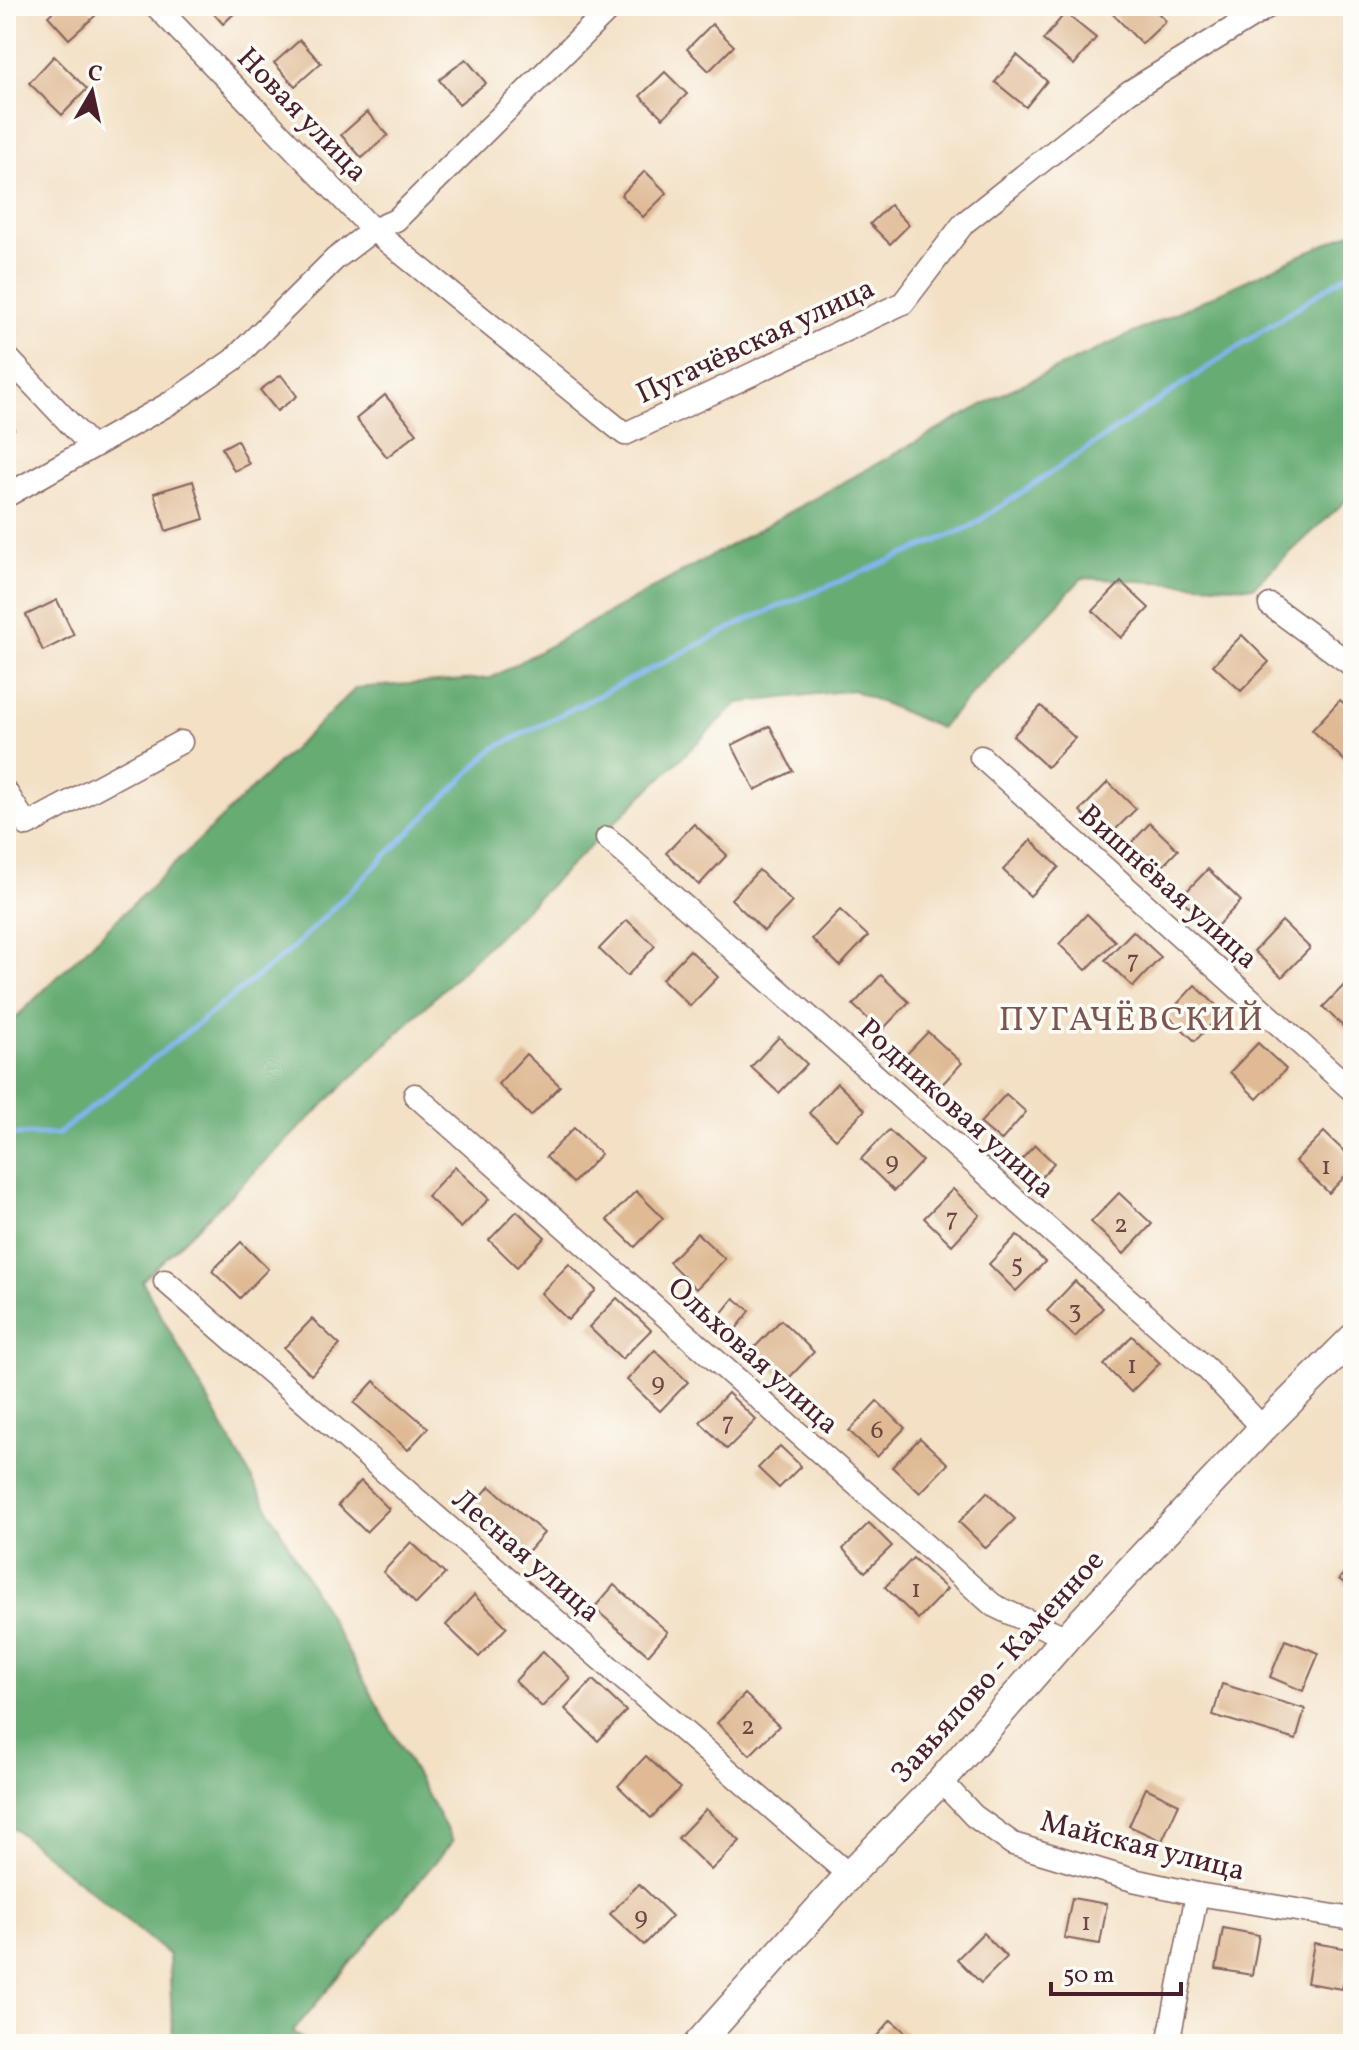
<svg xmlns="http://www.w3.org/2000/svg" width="1359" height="2050" font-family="Vollkorn,serif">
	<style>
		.forest { fill: #66ac73; stroke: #58664f; stroke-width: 2 }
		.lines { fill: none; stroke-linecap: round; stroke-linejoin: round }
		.stream { stroke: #82b5ef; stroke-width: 5 }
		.building { fill: #dfba94 }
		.minor-casing { stroke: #856361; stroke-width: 25 }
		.major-casing { stroke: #856361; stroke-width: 31 }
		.minor { stroke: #fff; stroke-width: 22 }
		.major { stroke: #fff; stroke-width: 28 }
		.labels { text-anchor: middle; stroke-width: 7; stroke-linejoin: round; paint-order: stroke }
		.number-label { font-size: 26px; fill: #6f4645 }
		.street-label { font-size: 30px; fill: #4a1f2b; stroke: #fdfcf7 }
		.quarter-label { font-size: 34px; letter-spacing: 2px; fill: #7e5550; stroke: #fdfcf7 }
	</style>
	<rect width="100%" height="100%" fill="#fdfcf7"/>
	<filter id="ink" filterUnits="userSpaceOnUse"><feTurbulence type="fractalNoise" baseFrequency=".0125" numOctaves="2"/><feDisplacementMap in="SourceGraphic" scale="16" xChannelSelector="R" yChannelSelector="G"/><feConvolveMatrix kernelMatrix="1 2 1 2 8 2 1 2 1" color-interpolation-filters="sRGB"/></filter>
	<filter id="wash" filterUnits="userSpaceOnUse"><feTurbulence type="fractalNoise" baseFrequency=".006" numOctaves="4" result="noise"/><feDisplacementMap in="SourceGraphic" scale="32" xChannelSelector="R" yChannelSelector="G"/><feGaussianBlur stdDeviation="1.8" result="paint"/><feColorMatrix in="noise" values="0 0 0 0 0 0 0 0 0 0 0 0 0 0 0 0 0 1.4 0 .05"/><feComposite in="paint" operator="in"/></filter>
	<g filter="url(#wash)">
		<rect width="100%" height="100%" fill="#f3e0c5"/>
		<polygon class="forest" points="1353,231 1353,494 1253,587 1082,578 940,728 853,690 738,703 142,1281 453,1841 293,2031 308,2044 173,2044 169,1955 6,1822 6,1027 356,688 491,678 1008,391"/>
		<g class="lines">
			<polyline class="stream" points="6,1135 58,1134 292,949 493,749 749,619 970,527 1353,270"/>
		</g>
		<g id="blocks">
			<g class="building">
				<polygon points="59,6 86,6 95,16 69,39 48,16"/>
				<polygon points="207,6 242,6 223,24"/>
				<polygon points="1105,6 1151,6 1166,21 1142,44"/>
				<polygon points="1065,13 1096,38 1074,65 1043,40"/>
				<polygon points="712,24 734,46 709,71 687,49"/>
				<polygon points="300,40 321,63 295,86 274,63"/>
				<polygon points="1017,55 1047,81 1026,107 995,82"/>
				<polygon points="54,56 87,89 62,115 29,83"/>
				<polygon points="466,59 486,83 459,104 439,80"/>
				<polygon points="665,72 687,94 663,118 640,96"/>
				<polygon points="367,112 388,135 362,158 341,135"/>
				<polygon points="645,171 667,193 643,217 621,195"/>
				<polygon points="890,205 909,225 890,244 870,224"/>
				<polygon points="281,375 297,396 277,411 260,390"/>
				<polygon points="385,395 417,433 387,457 356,419"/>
				<polygon points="6,409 14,429 6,433"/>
				<polygon points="237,440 249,464 234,471 222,448"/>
				<polygon points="193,481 204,519 166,531 154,493"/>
				<polygon points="1121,582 1149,608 1121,638 1093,611"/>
				<polygon points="57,600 74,635 43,651 26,615"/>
				<polygon points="1242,635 1269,662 1241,691 1213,665"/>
				<polygon points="1340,700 1353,712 1353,754 1346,762 1312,730"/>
				<polygon points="1041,706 1075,738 1047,767 1013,736"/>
				<polygon points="770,726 793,771 755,790 732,745"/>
				<polygon points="1108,782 1136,809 1107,838 1080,811"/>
				<polygon points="1150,823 1178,850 1150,879 1122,853"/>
				<polygon points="694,824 727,855 699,885 666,853"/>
				<polygon points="1031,840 1059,867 1030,896 1003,870"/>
				<polygon points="1208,869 1241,901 1213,930 1180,898"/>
				<polygon points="759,870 792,902 764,931 731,899"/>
				<polygon points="840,910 868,936 840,966 812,939"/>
				<polygon points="1087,914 1115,941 1086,970 1059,944"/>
				<polygon points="627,920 655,946 627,976 599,949"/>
				<polygon points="1282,921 1310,948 1282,977 1254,951"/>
				<polygon points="1133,931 1161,957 1133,987 1105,960"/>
				<polygon points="690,950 718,977 690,1006 662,979"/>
				<polygon points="881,975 909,1002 881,1031 853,1005"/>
				<polygon points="1351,978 1353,980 1353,1036 1323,1007"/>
				<polygon points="1195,985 1223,1012 1195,1041 1167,1015"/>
				<polygon points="928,1032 962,1063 934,1093 900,1061"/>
				<polygon points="779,1037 807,1064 779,1093 751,1067"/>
				<polygon points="1258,1043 1286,1069 1257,1099 1230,1072"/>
				<polygon points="526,1054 560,1086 531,1116 498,1084"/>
				<polygon points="837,1083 865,1110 836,1139 809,1113"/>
				<polygon points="1006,1094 1026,1112 1001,1141 980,1123"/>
				<polygon points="574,1128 601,1154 573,1183 546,1157"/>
				<polygon points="889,1130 922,1161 894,1191 861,1159"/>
				<polygon points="1324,1132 1353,1160 1353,1168 1329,1193 1295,1161"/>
				<polygon points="1035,1145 1054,1163 1037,1182 1017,1164"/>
				<polygon points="455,1167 489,1199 461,1228 427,1196"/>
				<polygon points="953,1189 980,1215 952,1245 924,1218"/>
				<polygon points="636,1191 663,1218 635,1247 607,1220"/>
				<polygon points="1119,1193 1152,1224 1124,1254 1091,1222"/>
				<polygon points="517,1211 545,1237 517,1267 489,1240"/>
				<polygon points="697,1233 725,1259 696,1289 669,1262"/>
				<polygon points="1017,1235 1045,1262 1016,1291 989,1264"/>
				<polygon points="241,1242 268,1269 240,1298 212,1271"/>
				<polygon points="569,1264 596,1290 568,1320 541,1293"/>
				<polygon points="1075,1281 1103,1308 1075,1337 1047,1311"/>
				<polygon points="617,1298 651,1330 622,1359 589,1327"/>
				<polygon points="734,1298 750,1311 736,1329 719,1316"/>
				<polygon points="312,1319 340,1345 311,1375 284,1348"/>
				<polygon points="781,1320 814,1352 786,1381 753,1349"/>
				<polygon points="1132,1336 1160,1363 1131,1392 1104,1365"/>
				<polygon points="655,1350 688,1382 660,1411 627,1380"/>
				<polygon points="374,1381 428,1428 408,1450 354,1403"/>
				<polygon points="728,1393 756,1420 727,1449 700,1422"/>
				<polygon points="877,1401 905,1428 877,1457 849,1431"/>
				<polygon points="920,1438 948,1464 920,1493 892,1467"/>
				<polygon points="780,1446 801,1466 779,1488 758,1468"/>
				<polygon points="361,1481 389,1509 366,1532 338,1505"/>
				<polygon points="490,1486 544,1533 524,1556 470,1509"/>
				<polygon points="987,1492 1015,1519 986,1548 959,1522"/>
				<polygon points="869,1523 892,1546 865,1572 843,1549"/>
				<polygon points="411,1542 445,1574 416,1604 383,1572"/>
				<polygon points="913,1558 947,1589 918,1619 885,1587"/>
				<polygon points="1353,1562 1353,1590 1339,1579"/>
				<polygon points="614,1585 668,1632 648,1655 594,1608"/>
				<polygon points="474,1595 507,1627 479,1657 446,1625"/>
				<polygon points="1285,1640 1319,1653 1303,1691 1270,1677"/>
				<polygon points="543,1651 570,1678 542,1707 515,1681"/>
				<polygon points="593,1680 626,1711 598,1741 565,1709"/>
				<polygon points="1222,1684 1305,1709 1296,1740 1213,1715"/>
				<polygon points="745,1694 779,1726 750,1755 717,1723"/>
				<polygon points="646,1756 680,1788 651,1818 618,1786"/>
				<polygon points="1146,1788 1179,1804 1162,1841 1129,1826"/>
				<polygon points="706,1809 740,1841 711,1870 678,1838"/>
				<polygon points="639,1884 672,1916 644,1945 610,1914"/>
				<polygon points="1072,1898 1107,1904 1100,1944 1064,1938"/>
				<polygon points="1223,1928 1259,1935 1252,1975 1216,1969"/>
				<polygon points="983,1933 1007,1957 981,1983 957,1959"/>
				<polygon points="1314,1943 1350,1949 1342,1989 1307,1983"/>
				<polygon points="891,2020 919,2044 870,2044"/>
			</g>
		</g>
	</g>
	<g filter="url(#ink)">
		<use href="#blocks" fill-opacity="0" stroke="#856361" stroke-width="2"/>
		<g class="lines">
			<g class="minor-casing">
				<g id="minor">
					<polyline points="156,6 373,230 625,434 903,303 964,223 1129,92 1269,6"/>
					<polyline points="6,356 92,447"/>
					<polyline points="6,496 172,402 233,360 335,259 373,230 396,220 612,6"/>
					<polyline points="1270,605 1353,666"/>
					<polyline points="981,757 1353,1091"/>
					<polyline points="6,792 27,825 181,742"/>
					<polyline points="607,838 1207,1369 1263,1428"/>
					<path d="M415 1095 993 1605C1017 1618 1042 1625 1066 1638"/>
					<polyline points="165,1281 849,1875"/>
					<polyline points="941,1781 974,1816 1013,1844 1133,1880 1197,1894 1353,1919"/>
					<polyline points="1168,2044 1197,1894"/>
				</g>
			</g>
			<g class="major-casing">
				<polyline id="major" points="698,2044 849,1875 941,1781 1066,1638 1263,1428 1353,1338"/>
			</g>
			<use href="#minor" class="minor"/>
			<use href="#major" class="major"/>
		</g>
	</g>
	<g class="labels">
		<g class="number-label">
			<text x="1133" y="968">7</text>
			<text x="892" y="1169">9</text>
			<text x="1326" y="1174">1</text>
			<text x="952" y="1226">7</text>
			<text x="1121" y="1232">2</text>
			<text x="1017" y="1272">5</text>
			<text x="1075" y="1318">3</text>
			<text x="1132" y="1373">1</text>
			<text x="658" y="1390">9</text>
			<text x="728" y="1430">7</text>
			<text x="877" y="1438">6</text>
			<text x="916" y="1597">1</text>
			<text x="748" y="1734">2</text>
			<text x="641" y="1924">9</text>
			<text x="1086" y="1930">1</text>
		</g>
		<g class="street-label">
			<text transform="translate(303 114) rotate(46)" y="10">Новая улица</text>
			<text transform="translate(755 340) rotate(-25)" y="10">Пугачёвская улица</text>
			<text transform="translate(1169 886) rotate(42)" y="10">Вишнёвая улица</text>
			<text transform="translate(957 1108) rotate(42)" y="10">Родниковая улица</text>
			<text transform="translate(754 1355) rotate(42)" y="10">Ольховая улица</text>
			<text transform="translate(527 1555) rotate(41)" y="10">Лесная улица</text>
			<text transform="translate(997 1666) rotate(-48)" y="10">Завьялово - Каменное</text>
			<text transform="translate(1143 1845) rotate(14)" y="10">Майская улица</text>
		</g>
		<g class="quarter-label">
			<text x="1132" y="1030">ПУГАЧЁВСКИЙ</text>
		</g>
	</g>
	<rect width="1359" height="2050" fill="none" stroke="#fdfcf7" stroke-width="32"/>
	<g transform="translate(92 92) rotate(9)" stroke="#fdfcf7" stroke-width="6" paint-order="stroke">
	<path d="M0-6L14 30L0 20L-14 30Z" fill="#4a1f2b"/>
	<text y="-12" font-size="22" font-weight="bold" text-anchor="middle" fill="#4a1f2b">С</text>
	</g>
	<path d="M1051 1982v12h130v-12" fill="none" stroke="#4a1f2b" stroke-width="4"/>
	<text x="1063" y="1982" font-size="24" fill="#4a1f2b" stroke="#fdfcf7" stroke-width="6" paint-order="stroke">50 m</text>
</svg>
